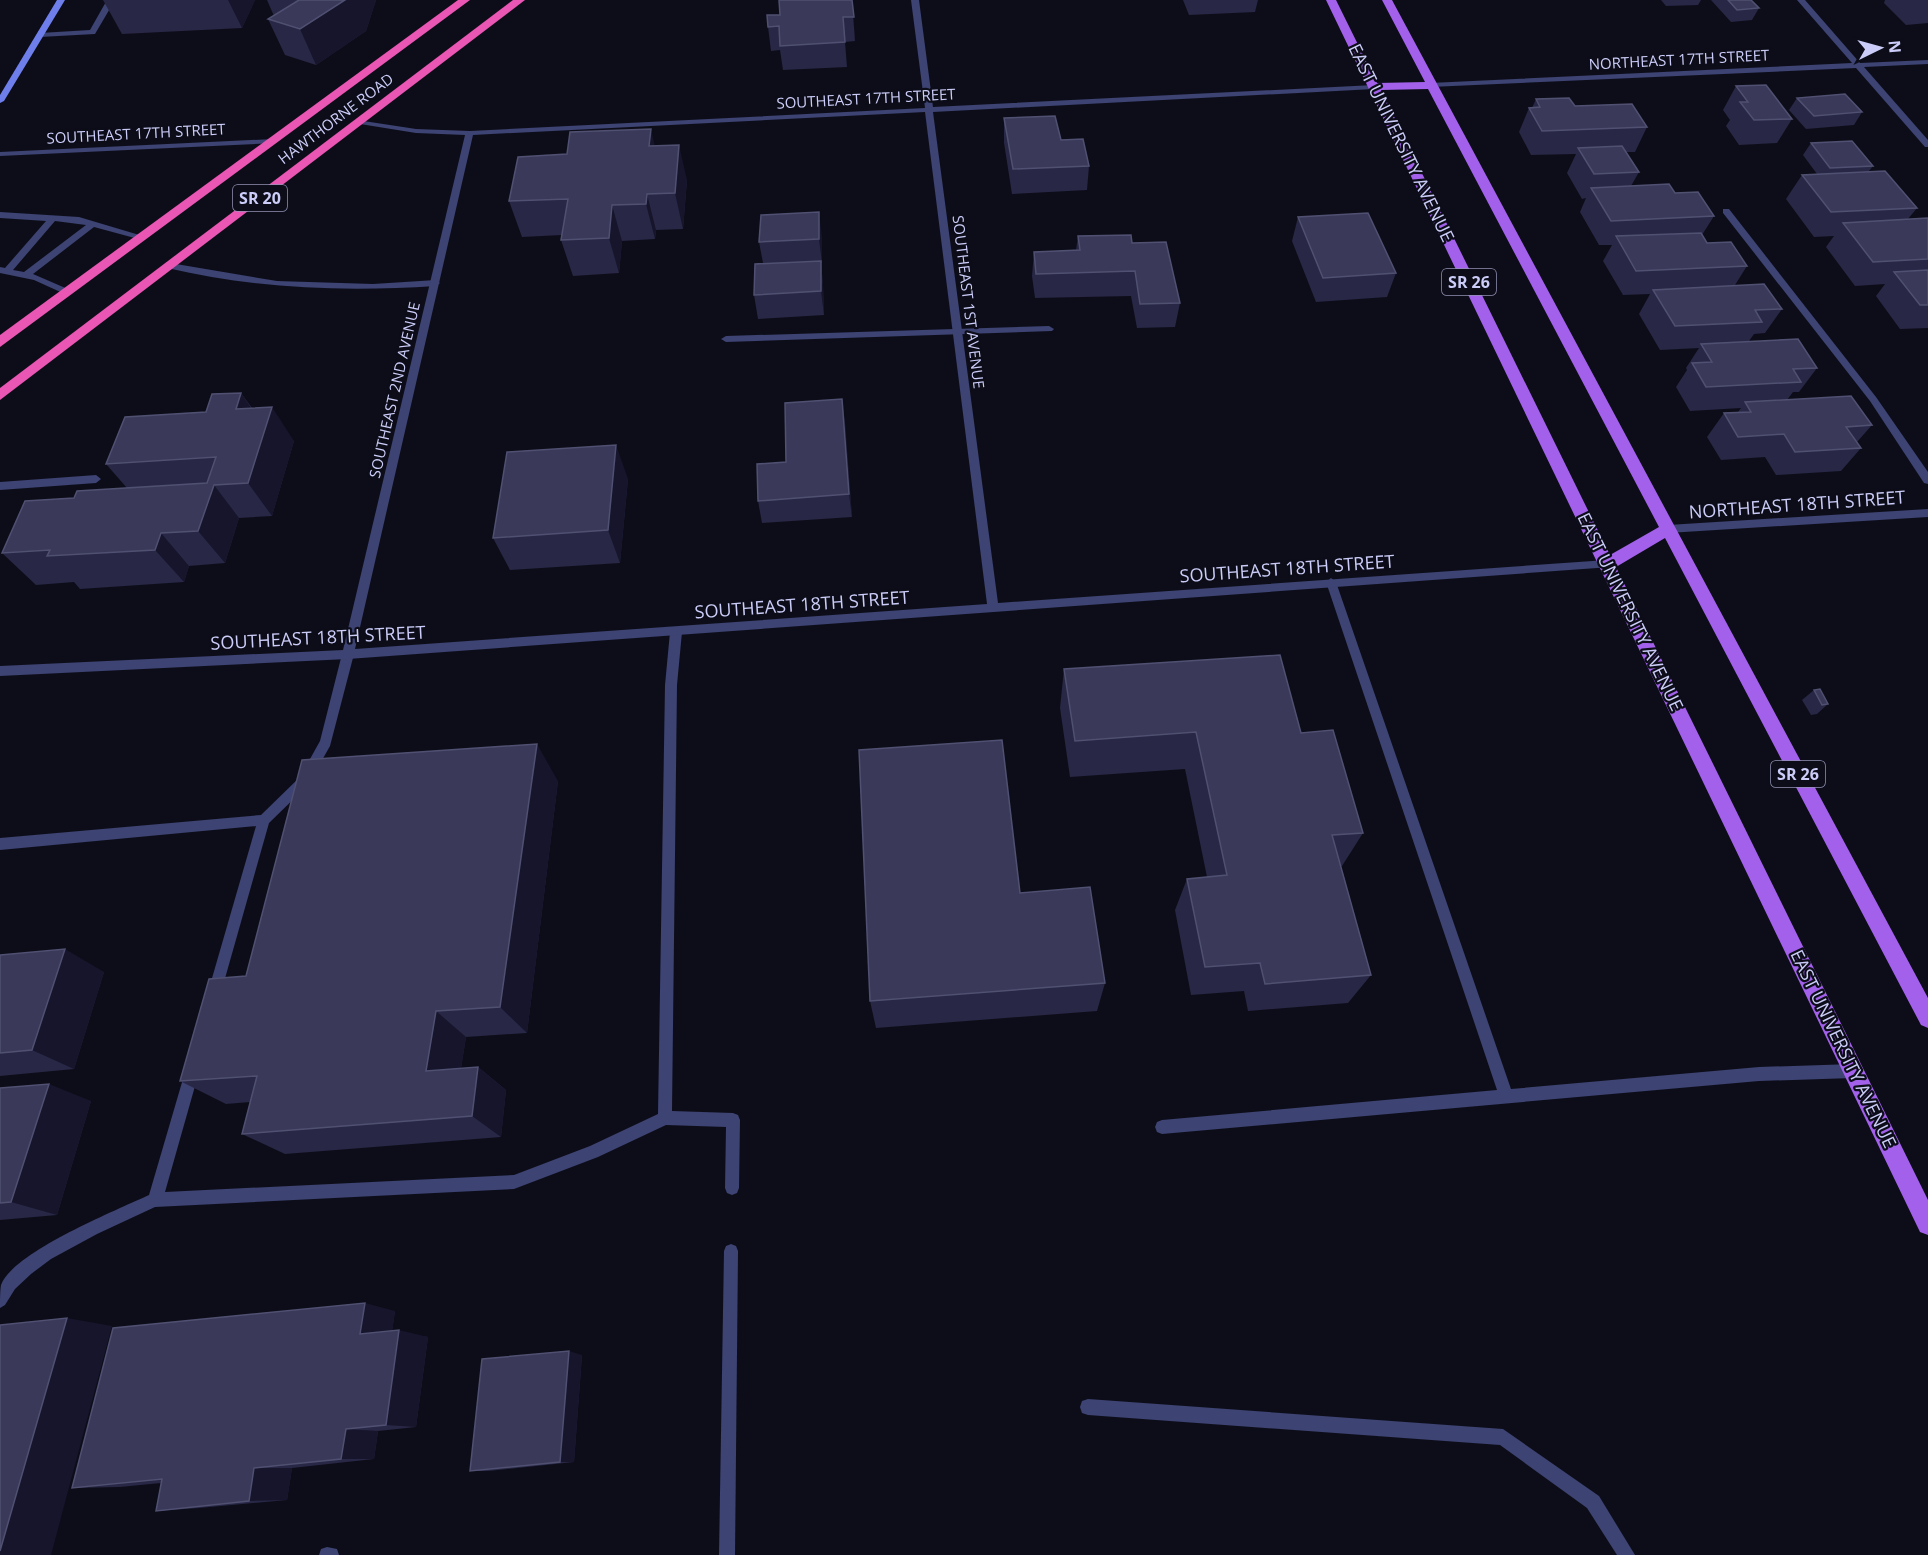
<svg xmlns="http://www.w3.org/2000/svg" width="1928" height="1555" font-family="'Open Sans',sans-serif">
	<style>
		.lines { fill: none; stroke-linecap: round; stroke-linejoin: round }
		.lane { fill: #3d4372; fill-rule: evenodd }
		.street { fill: #3d4372; fill-rule: evenodd }
		.secondary { fill: #6e7fec; fill-rule: evenodd }
		.primary { fill: #a260eb; fill-rule: evenodd }
		.highway { fill: #e956b3; fill-rule: evenodd }
		.wall { fill: #282745 }
		.shaded-wall { fill: #16152c }
		.building { fill: #3a3959; stroke: #505072; stroke-width: 1.5 }
		.labels { text-anchor: middle; stroke-width: 4.5; stroke-linejoin: round; paint-order: stroke }
		.far-street-label { font-size: 15px; fill: #cbcdf8; stroke: #0d0d19 }
		.shield { fill: #0d0d19; stroke: #9293b5; stroke-width: 1.5 }
		.shield-label { font-size: 16px; font-weight: bold; fill: #cbcdf8 }
		.street-label { font-size: 18px; fill: #cbcdf8; stroke: #0d0d19 }
	</style>
	<rect width="100%" height="100%" fill="#0d0d19"/>
	<g class="lines">
		<g class="lane">
			<polygon points="107,0 115,0 95,34 40,37 36,35 40,33 90,30"/>
			<polygon points="1723,209 1729,209 1876,397 1928,472 1928,484 1924,483 1870,401 1723,213"/>
			<path d="M0 212 79 217 146 237 142 240 94 227 33 274 70 290V294L67 295 34 280 0 273V267L5 268 46 221 0 218ZM55 221 86 225 24 272 13 270Z"/>
			<path d="M170 263 277 281 373 284 436 280 440 283 436 286C344 292 257 289 167 268L166 266Z"/>
			<polygon points="1049,326 1054,329 1052,331 726,342 721,339 726,336"/>
			<polygon points="96,475 101,479 96,483 0,490 0,482"/>
			<polygon points="1331,578 1336,582 1511,1089 1759,1067 1853,1064 1858,1066 1860,1071 1858,1076 1853,1078 1759,1081 1162,1134 1157,1132 1155,1127 1157,1122 1162,1120 1497,1090 1326,582"/>
			<path d="M676 628 682 632 677 685 672 1111 733 1113 738 1115 740 1120 739 1188 737 1193 732 1195 727 1193 725 1188 726 1127 666 1125 598 1157 514 1189 155 1207 97 1234 51 1259 31 1274 15 1289 5 1305 0 1308C0 1301 0 1291 1 1285 13 1252 117 1210 149 1195L185 1072 187 1067 192 1065 197 1067 199 1072 165 1192 514 1175 590 1146 658 1114 665 685 670 632Z"/>
			<polygon points="348,649 354,654 330,746 308,785 269,823 220,996 215,998 210,996 208,992 256,826 0,850 0,838 261,815 300,777 320,741 342,654"/>
			<polygon points="731,1244 736,1246 738,1251 735,1555 719,1555 724,1251 726,1246"/>
			<polygon points="1088,1399 1503,1429 1599,1496 1635,1555 1617,1555 1587,1508 1500,1445 1088,1415 1082,1413 1080,1407 1082,1401"/>
			<polygon points="327,1547 337,1549 339,1555 319,1555 321,1549"/>
		</g>
		<g class="street">
			<path d="M911 0H919L933 107 1374 85 1378 87 1374 89 933 112 998 603 1607 560 1611 561 1612 564 1611 567 348 659 0 676V666L343 650 465 135 416 133 360 124H357V120L416 129 470 131 925 108ZM925 112 987 604 355 649 473 135Z"/>
			<polygon points="1797,0 1805,0 1860,63 1928,60 1928,64 1864,67 1928,140 1928,147 1925,147 1856,68 1430,87 1426,85 1430,83 1852,63"/>
			<polygon points="273,139 277,141 276,143 0,156 0,152"/>
			<polygon points="1928,509 1928,517 1668,533 1663,529 1668,525"/>
		</g>
		<polygon class="secondary" points="57,0 65,0 4,101 0,103 0,95"/>
		<path class="primary" d="M1326 0H1336L1377 83 1425 82 1382 0H1392L1928 998V1028L1921 1025 1665 538 1616 567 1928 1200V1235L1920 1232ZM1428 89 1659 527 1610 555 1381 90Z"/>
		<g class="highway">
			<polygon points="458,0 470,0 0,347 0,335"/>
			<polygon points="513,0 525,0 0,400 0,388"/>
		</g>
	</g>
	<g class="wall">
		<polygon points="103,0 255,0 242,28 122,34"/>
		<polygon points="267,0 376,0 366,31 316,65 285,55 268,19 274,16"/>
		<polygon points="852,0 855,41 845,42 847,67 783,70 780,50 771,51 768,27"/>
		<polygon points="1183,0 1258,0 1255,12 1189,15"/>
		<polygon points="1661,0 1701,0 1698,5 1666,6"/>
		<polygon points="1711,0 1751,0 1759,8 1752,20 1731,22"/>
		<polygon points="1885,0 1928,0 1928,23 1906,25 1884,3"/>
		<polygon points="1736,86 1792,119 1777,143 1739,145 1726,126 1730,120 1723,110"/>
		<polygon points="1797,98 1862,112 1854,125 1806,129 1789,110"/>
		<polygon points="1536,99 1575,106 1647,127 1635,152 1626,152 1639,172 1631,186 1675,193 1714,216 1702,235 1707,243 1747,266 1735,285 1782,309 1765,333 1754,334 1749,341 1817,368 1799,392 1793,392 1787,400 1872,425 1857,442 1861,448 1841,471 1776,475 1765,457 1721,460 1707,437 1724,413 1738,412 1741,408 1690,411 1676,387 1687,370 1686,368 1699,348 1660,350 1639,314 1650,294 1623,295 1603,261 1612,245 1599,245 1580,212 1586,198 1582,199 1567,173 1576,154 1531,155 1519,132 1529,108 1532,108"/>
		<polygon points="1004,118 1061,140 1089,166 1087,190 1012,194 1004,143"/>
		<polygon points="1811,143 1873,166 1869,171 1917,208 1908,219 1928,218 1928,328 1900,329 1876,296 1885,284 1855,286 1826,247 1834,236 1814,237 1786,199 1802,175 1817,174 1803,155"/>
		<polygon points="655,146 687,180 683,229 656,230 655,239 622,241 619,273 573,276 561,240 562,235 522,237 509,201 567,154"/>
		<polygon points="1298,217 1396,273 1387,297 1316,302 1292,241"/>
		<polygon points="1078,236 1132,243 1180,303 1175,327 1137,328 1131,296 1035,298 1032,276 1034,252 1076,250"/>
		<polygon points="822,237 822,263 821,263 823,285 824,315 758,319 754,295 763,263 759,242"/>
		<polygon points="241,393 252,408 294,441 272,516 239,518 225,563 189,566 184,582 80,589 74,582 36,585 2,553 74,498 127,488 106,464"/>
		<polygon points="842,399 845,423 852,517 762,523 758,501 786,462"/>
		<polygon points="628,479 620,563 510,570 493,538"/>
		<polygon points="1064,669 1301,733 1363,833 1342,866 1341,866 1371,975 1348,1003 1248,1011 1244,991 1191,995 1175,910 1187,879 1207,877 1185,769 1070,777 1060,708"/>
		<polygon points="1814,690 1828,704 1817,714 1811,715 1802,700"/>
		<polygon points="558,781 527,1033 466,1037 461,1068 478,1067 506,1090 501,1137 285,1154 242,1134 250,1102 226,1104 180,1081 246,976"/>
		<polygon points="1020,893 1105,983 1097,1011 876,1028 870,1001"/>
		<polygon points="0,955 104,972 74,1069 0,1076"/>
		<polygon points="0,1088 91,1101 57,1215 0,1220"/>
		<polygon points="395,1311 392,1331 428,1337 416,1427 378,1431 374,1459 292,1468 287,1500 199,1508 156,1511 161,1483 120,1487 72,1488"/>
		<polygon points="582,1355 574,1462 488,1471 470,1471"/>
	</g>
	<g class="shaded-wall">
		<polygon points="228,0 255,0 242,28"/>
		<polygon points="345,0 376,0 366,31 316,65 300,29"/>
		<polygon points="651,129 659,165 649,146"/>
		<polygon points="679,145 687,180 683,229 675,193"/>
		<polygon points="647,194 656,230 655,239 646,204"/>
		<polygon points="612,205 622,241 619,273 609,238"/>
		<polygon points="819,212 822,237 822,263 819,239"/>
		<polygon points="821,261 823,285 824,315 821,291"/>
		<polygon points="241,393 264,427 236,409"/>
		<polygon points="842,399 845,423 852,517 849,494"/>
		<polygon points="272,407 294,441 272,516 248,483"/>
		<polygon points="616,445 628,479 620,563 608,530"/>
		<polygon points="214,485 239,518 225,563 198,531"/>
		<polygon points="161,533 189,566 184,582 155,550"/>
		<polygon points="537,744 558,781 527,1033 500,1007"/>
		<polygon points="65,949 104,972 74,1069 32,1050"/>
		<polygon points="436,1011 466,1037 457,1094 426,1071"/>
		<polygon points="478,1067 506,1090 501,1137 472,1116"/>
		<polygon points="49,1084 91,1101 57,1215 11,1202"/>
		<polygon points="365,1303 395,1311 391,1340 360,1334"/>
		<polygon points="67,1318 112,1326 51,1555 0,1555 0,1551"/>
		<polygon points="399,1330 428,1337 416,1427 386,1425"/>
		<polygon points="569,1351 582,1355 574,1462 560,1462"/>
		<polygon points="346,1429 378,1431 374,1459 341,1459"/>
		<polygon points="254,1468 292,1468 287,1500 249,1501"/>
	</g>
	<g class="building">
		<polygon points="299,0 345,0 300,29 268,19"/>
		<polygon points="779,0 852,0 854,17 843,17 845,42 780,46 779,26 768,27 767,15 780,15"/>
		<polygon points="1728,0 1751,0 1759,8 1737,10"/>
		<polygon points="1766,85 1792,119 1754,120 1740,102 1748,102 1736,86"/>
		<polygon points="1845,94 1862,112 1814,116 1797,98"/>
		<polygon points="1569,98 1575,106 1632,104 1647,127 1542,131 1529,108 1540,107 1536,99"/>
		<polygon points="1055,116 1061,140 1083,139 1089,166 1013,169 1004,118"/>
		<polygon points="651,129 649,146 679,145 675,193 647,194 646,204 612,205 609,238 561,240 568,199 509,201 518,157 567,154 570,132"/>
		<polygon points="1852,141 1873,166 1830,168 1811,143"/>
		<polygon points="1622,146 1639,172 1594,174 1578,148"/>
		<polygon points="1885,171 1917,208 1831,212 1802,175"/>
		<polygon points="1669,184 1675,193 1698,192 1714,216 1611,221 1591,188"/>
		<polygon points="819,212 819,239 759,242 761,215"/>
		<polygon points="1368,213 1396,273 1323,278 1298,217"/>
		<polygon points="1928,218 1928,259 1873,262 1843,223"/>
		<polygon points="1701,233 1707,243 1731,242 1747,266 1636,271 1616,236"/>
		<polygon points="1131,235 1132,243 1166,242 1180,303 1140,304 1135,271 1036,274 1034,252 1080,250 1078,236"/>
		<polygon points="821,261 821,291 754,295 755,264"/>
		<polygon points="1928,270 1928,305 1920,305 1894,272"/>
		<polygon points="1764,284 1782,309 1755,310 1762,322 1675,326 1653,290"/>
		<polygon points="1798,339 1817,368 1793,369 1801,382 1706,387 1692,363 1712,362 1701,344"/>
		<polygon points="241,393 236,409 272,407 248,483 214,485 198,531 161,533 155,550 47,556 50,550 2,553 25,501 74,498 77,491 207,483 216,457 106,464 125,417 206,412 212,394"/>
		<polygon points="1851,396 1872,425 1846,427 1861,448 1795,452 1784,434 1738,437 1724,413 1751,412 1745,402"/>
		<polygon points="842,399 849,494 758,501 757,464 786,462 785,403"/>
		<polygon points="616,445 608,530 493,538 507,452"/>
		<polygon points="1280,655 1301,733 1333,730 1363,833 1332,835 1371,975 1265,984 1260,963 1205,967 1187,879 1227,875 1196,732 1075,741 1064,669"/>
		<polygon points="1820,689 1828,704 1822,705 1814,690"/>
		<polygon points="1002,740 1020,893 1090,887 1105,983 870,1001 859,750"/>
		<polygon points="537,744 500,1007 436,1011 426,1071 478,1067 472,1116 242,1134 257,1076 180,1081 209,979 246,976 302,760"/>
		<polygon points="65,949 32,1050 0,1053 0,955"/>
		<polygon points="49,1084 11,1202 0,1203 0,1088"/>
		<polygon points="365,1303 360,1334 399,1330 386,1425 346,1429 341,1459 254,1468 249,1501 156,1511 162,1479 72,1488 113,1328"/>
		<polygon points="67,1318 0,1551 0,1325"/>
		<polygon points="569,1351 560,1462 470,1471 482,1359"/>
	</g>
	<g class="labels">
		<g class="far-street-label">
			<text transform="translate(1679 60) rotate(-3)" y="5">NORTHEAST 17TH STREET</text>
			<text transform="translate(866 99) rotate(-3)" y="5">SOUTHEAST 17TH STREET</text>
			<text transform="translate(336 119) rotate(-37)" y="5">HAWTHORNE ROAD</text>
			<text transform="translate(136 134) rotate(-3)" y="5">SOUTHEAST 17TH STREET</text>
			<text transform="translate(968 302) rotate(83)" y="5">SOUTHEAST 1ST AVENUE</text>
			<text transform="translate(395 390) rotate(-77)" y="5">SOUTHEAST 2ND AVENUE</text>
		</g>
		<g class="shield">
			<rect x="233" y="185" width="54" height="26" rx="4.5"/>
			<rect x="1442" y="269" width="54" height="26" rx="4.5"/>
			<rect x="1771" y="761" width="54" height="26" rx="4.5"/>
		</g>
		<g class="shield-label">
			<text x="260" y="204">SR 20</text>
			<text x="1469" y="288">SR 26</text>
			<text x="1798" y="780">SR 26</text>
		</g>
		<g class="street-label">
			<text transform="translate(1401 143) rotate(64)" y="6">EAST UNIVERSITY AVENUE</text>
			<text transform="translate(1797 505) rotate(-4)" y="6">NORTHEAST 18TH STREET</text>
			<text transform="translate(1287 569) rotate(-4)" y="6">SOUTHEAST 18TH STREET</text>
			<text transform="translate(802 605) rotate(-4)" y="6">SOUTHEAST 18TH STREET</text>
			<text transform="translate(1630 612) rotate(64)" y="6">EAST UNIVERSITY AVENUE</text>
			<text transform="translate(318 638) rotate(-3)" y="6">SOUTHEAST 18TH STREET</text>
			<text transform="translate(1843 1049) rotate(64)" y="6">EAST UNIVERSITY AVENUE</text>
		</g>
	</g>
	<g transform="translate(1880 48) rotate(85)" stroke="#0d0d19" stroke-width="4.5" paint-order="stroke">
	<path d="M0-4.5L10 22L0 15L-10 22Z" fill="#cbcdf8"/>
	<text y="-9" font-size="16" font-weight="bold" text-anchor="middle" fill="#cbcdf8">N</text>
	</g>
</svg>
